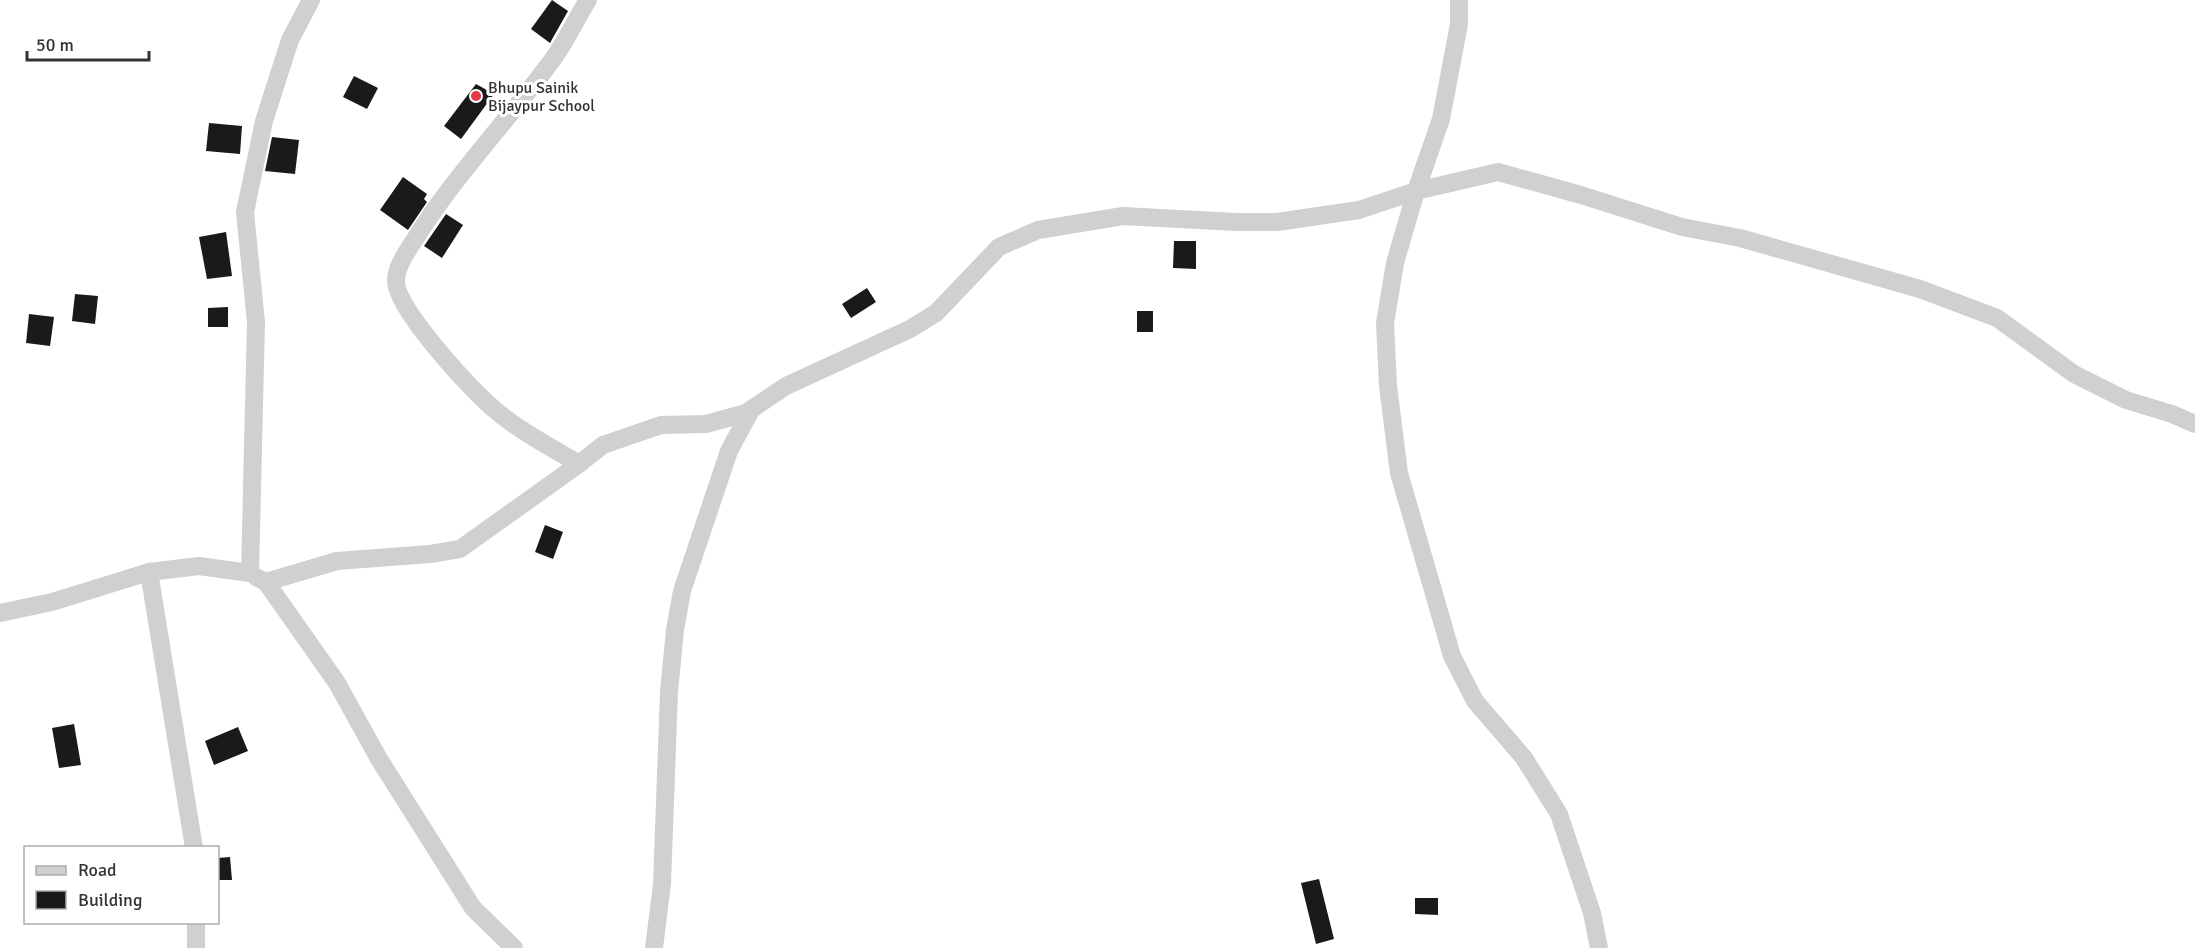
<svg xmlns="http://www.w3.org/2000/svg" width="2195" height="948" font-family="Signika,sans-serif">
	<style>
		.building { fill: #1a1a1a }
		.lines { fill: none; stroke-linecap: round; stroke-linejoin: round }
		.minor { stroke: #d0d0d0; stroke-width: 18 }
		.poi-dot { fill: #e63946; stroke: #fff; stroke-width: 2 }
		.labels { text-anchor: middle; stroke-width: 6; stroke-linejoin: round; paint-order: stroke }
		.poi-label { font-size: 16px; fill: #333; stroke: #fff; text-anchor: start }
	</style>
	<rect width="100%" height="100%" fill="#fff"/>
	<g class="building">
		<polygon points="552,0 568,11 550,43 531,29"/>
		<polygon points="354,76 378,88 367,109 343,97"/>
		<polygon points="476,84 494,94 461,139 444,126"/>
		<polygon points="209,123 242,126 240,154 206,151"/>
		<polygon points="272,137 299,140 295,174 265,171"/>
		<polygon points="403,177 427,194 424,199 427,202 408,230 380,210"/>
		<polygon points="446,214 463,225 442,258 424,246"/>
		<polygon points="226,232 232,276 207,279 199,237"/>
		<polygon points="1174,241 1196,241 1196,269 1173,268"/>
		<polygon points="867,288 876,302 851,318 842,304"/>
		<polygon points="75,294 98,296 95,324 72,321"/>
		<polygon points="228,307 228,327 208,327 208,308"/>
		<rect x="1137" y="311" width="16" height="21"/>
		<polygon points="29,314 54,317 50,346 26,343"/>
		<polygon points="545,525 563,532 553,559 535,552"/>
		<polygon points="74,724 81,765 59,768 52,728"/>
		<polygon points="238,727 248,751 214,765 205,741"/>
		<polygon points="230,857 232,880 218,880 218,858"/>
		<polygon points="1319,879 1334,939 1316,944 1301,883"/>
		<polygon points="1415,898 1438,898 1438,915 1415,914"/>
	</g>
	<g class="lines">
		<g class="minor">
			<path d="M588 0C576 19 566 41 553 59 509 119 457 173 417 236 409 249 396 265 396 281 396 308 464 381 485 401 512 427 547 445 579 464L603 445 661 425 706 424 746 413 786 386 910 329 936 313 999 247 1038 230 1123 216 1236 222H1277L1359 210 1416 191 1498 172 1581 195 1682 227 1740 238 1920 289 1997 318 2074 374 2126 400 2172 414 2195 424"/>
			<polyline points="1459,0 1459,24 1441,119 1416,191 1395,263 1385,323 1388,386 1399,473 1452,656 1475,701 1524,758 1559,814 1592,913 1599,948"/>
			<polyline points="256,577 266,582 337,561 430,554 460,549 579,464"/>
			<polyline points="266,582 337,683 379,759 473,908 514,948"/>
			<polyline points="0,613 52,602 149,572"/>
			<polyline points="194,848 149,572 199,566 250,573 256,322 245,212 264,121 290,40 311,0"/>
			<polyline points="196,922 196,948"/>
			<polyline points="654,948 662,884 669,692 675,630 682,591 729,451 751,410"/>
		</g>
	</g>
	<circle class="poi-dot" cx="476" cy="96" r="6"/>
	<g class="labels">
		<g class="poi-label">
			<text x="488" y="93">Bhupu Sainik<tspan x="488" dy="18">Bijaypur School</tspan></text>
		</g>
	</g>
	<rect x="24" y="846" width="195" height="78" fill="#ffffff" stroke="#adadad" stroke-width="1.5"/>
	<rect x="36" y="866" width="30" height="9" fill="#d0d0d0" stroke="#adadad" stroke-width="1.5"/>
	<text x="78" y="876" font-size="18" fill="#333333">Road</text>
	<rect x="36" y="891" width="30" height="18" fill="#1a1a1a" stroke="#adadad" stroke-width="1.5"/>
	<text x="78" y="906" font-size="18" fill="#333333">Building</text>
	<path d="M27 51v9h122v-9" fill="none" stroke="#333333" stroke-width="3"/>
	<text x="36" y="51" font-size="18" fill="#333333" stroke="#ffffff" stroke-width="4.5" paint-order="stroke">50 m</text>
</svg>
